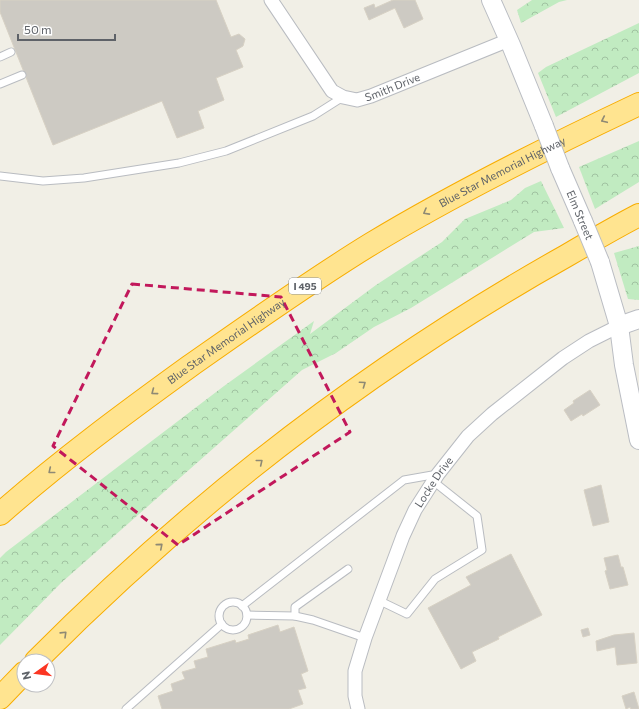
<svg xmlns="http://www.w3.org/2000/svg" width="639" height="709" font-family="Commissioner,sans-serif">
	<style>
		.forest { fill: url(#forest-crowns) }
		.building { fill: #cdcac3; stroke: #d7d1c4 }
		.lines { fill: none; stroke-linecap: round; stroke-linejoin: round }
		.lane-casing { stroke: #b9bcc1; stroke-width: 9 }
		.street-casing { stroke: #b9bcc1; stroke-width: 15 }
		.secondary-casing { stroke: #babdc3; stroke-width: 20 }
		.highway-casing { stroke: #f8ad00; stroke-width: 24 }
		.lane { stroke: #fff; stroke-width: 7 }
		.street { stroke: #fff; stroke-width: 13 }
		.secondary { stroke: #fff; stroke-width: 18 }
		.highway { stroke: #ffe490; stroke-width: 22 }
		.secondary-bridge-casing { stroke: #babdc3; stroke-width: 20; stroke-linecap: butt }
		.secondary-bridge { stroke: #fff; stroke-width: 18 }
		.oneway { stroke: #8e8974 }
		.marked { fill: none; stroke: #c2185b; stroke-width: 3; stroke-dasharray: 8 5; stroke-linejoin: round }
		.labels { text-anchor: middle; stroke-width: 3.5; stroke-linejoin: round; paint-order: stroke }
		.shield { fill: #fff; stroke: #8e9195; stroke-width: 1 }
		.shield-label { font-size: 10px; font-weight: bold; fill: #5e6268 }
		.street-label { font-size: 11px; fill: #5e6268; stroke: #fff }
	</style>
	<defs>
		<pattern id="forest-crowns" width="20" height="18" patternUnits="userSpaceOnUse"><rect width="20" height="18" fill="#c1ebc1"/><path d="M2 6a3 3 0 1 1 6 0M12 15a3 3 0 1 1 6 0" fill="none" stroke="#a0c2a1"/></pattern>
	</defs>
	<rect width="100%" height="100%" fill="#f1efe6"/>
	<g class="forest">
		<polygon points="532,0 567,0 559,2 521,23 517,10"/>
		<polygon points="639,23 639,73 556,117 538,73 546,67"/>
		<polygon points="639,141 639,182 595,209 579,167"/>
		<polygon points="541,181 564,228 534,232 411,308 374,327 336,353 302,370 61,583 0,645 0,558 6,552 224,386 314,321 310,334 376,285 442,242 465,219 511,200 525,188"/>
		<polygon points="639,246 639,300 628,299 614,253"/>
	</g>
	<g class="building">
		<polygon points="0,0 216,0 231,37 239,34 245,39 243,46 236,50 243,67 216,78 224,100 198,111 204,128 177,138 162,101 53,145 0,12"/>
		<polygon points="393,0 415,0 423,19 404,28 395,8 369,20 364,8 374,4 375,8"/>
		<polygon points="590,390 600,405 583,416 582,414 571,421 564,410 574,403 573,401"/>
		<polygon points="601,485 609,522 593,526 584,490"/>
		<polygon points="511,554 542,615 498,637 499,639 472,652 476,661 461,669 428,608 471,585 466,577"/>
		<polygon points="618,555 621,567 623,567 628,585 610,589 605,571 607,570 604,558"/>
		<polygon points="278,625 280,632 294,627 308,671 301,674 306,688 298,690 303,704 289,709 162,709 158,696 173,691 171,684 185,679 182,672 196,668 194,661 208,657 206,649 235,640 236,643 249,639 248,635"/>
		<polygon points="588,628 590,635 583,637 581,630"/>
		<polygon points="634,633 637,663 617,665 615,647 597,651 596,641 614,635"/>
		<polygon points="634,692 639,709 631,709 630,707 626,709 622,696"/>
	</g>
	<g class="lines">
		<g class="lane-casing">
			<g id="lane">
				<polyline points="0,57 11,52"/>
				<polyline points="0,84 22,75"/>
				<polyline points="0,176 43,181 84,178 179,163 226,151 313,116 343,97"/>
				<polyline points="378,600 407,614 435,579 482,550 477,516 433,481"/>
				<circle cx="233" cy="616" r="14"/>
				<polyline points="242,606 404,480 438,474"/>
				<polyline points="247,615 295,616 313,620 365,638"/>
				<polyline points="295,616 295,607 348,569"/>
				<polyline points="126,709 222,624"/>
			</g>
		</g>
		<g class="street-casing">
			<g id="street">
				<path id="s1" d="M271 0 332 91 343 97 357 100 371 96 509 40"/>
				<path id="s2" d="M358 709 355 696V671L365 638 403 536 415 510 438 474 468 436 492 414 563 358 589 341 619 326"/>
			</g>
		</g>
		<g class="secondary-casing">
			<g id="secondary">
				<polyline points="491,0 511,45 544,126"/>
				<polyline points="560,168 583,221"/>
				<polyline points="600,262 619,326 624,365 639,440"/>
				<polyline points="619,326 639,319"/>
			</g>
		</g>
		<g class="highway-casing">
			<g id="highway">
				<path id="s3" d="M0 514C60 461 125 413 190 366 250 324 309 282 371 244 457 192 548 147 639 104"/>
				<path d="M36 661C193 503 372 365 566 256 590 242 614 228 639 215"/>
				<polyline points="0,698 24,673"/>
			</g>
		</g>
		<use href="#lane" class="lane"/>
		<use href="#street" class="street"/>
		<use href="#secondary" class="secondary"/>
		<use href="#highway" class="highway"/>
		<g class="secondary-bridge-casing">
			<g id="secondary-bridge">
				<polyline points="544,126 560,168"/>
				<polyline points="583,221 600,262"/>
			</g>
		</g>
		<use href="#secondary-bridge" class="secondary-bridge"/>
	</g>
	<defs><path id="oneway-chevron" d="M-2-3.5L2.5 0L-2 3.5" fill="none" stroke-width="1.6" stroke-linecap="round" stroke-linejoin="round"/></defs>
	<g class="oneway">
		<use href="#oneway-chevron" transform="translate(604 120) rotate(155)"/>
		<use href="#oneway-chevron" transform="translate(426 212) rotate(151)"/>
		<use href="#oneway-chevron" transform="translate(363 384) rotate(-35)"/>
		<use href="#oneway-chevron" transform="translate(154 392) rotate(143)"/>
		<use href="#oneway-chevron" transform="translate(260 462) rotate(-39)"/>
		<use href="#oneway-chevron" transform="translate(51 471) rotate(141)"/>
		<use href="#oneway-chevron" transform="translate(160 546) rotate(-41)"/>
		<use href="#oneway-chevron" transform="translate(64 634) rotate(-44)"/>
	</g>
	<path class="marked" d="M132 284 281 297 350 432 178 545 53 446Z"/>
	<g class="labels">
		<rect class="shield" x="289" y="278" width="32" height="16" rx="3"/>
		<g class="shield-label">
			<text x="305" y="290">I 495</text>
		</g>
		<g class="street-label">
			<text dy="4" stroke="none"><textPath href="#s1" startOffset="174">Smith Drive</textPath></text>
			<text dy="4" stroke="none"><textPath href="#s3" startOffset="609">Blue Star Memorial Highway</textPath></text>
			<text transform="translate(580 215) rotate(67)" y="4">Elm Street</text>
			<text dy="4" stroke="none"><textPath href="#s3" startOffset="285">Blue Star Memorial Highway</textPath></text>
			<text dy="4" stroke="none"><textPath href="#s2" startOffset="244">Locke Drive</textPath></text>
		</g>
	</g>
	<g transform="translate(36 673) rotate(256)"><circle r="19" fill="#ffffff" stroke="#bfc0c3"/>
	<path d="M0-3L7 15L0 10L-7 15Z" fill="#fb3623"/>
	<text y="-6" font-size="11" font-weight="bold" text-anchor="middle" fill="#5e6268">N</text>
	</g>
	<path d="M18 34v6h97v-6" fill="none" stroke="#5e6268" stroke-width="2"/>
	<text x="24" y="34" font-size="12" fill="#5e6268" stroke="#ffffff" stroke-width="3" paint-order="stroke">50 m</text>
</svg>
